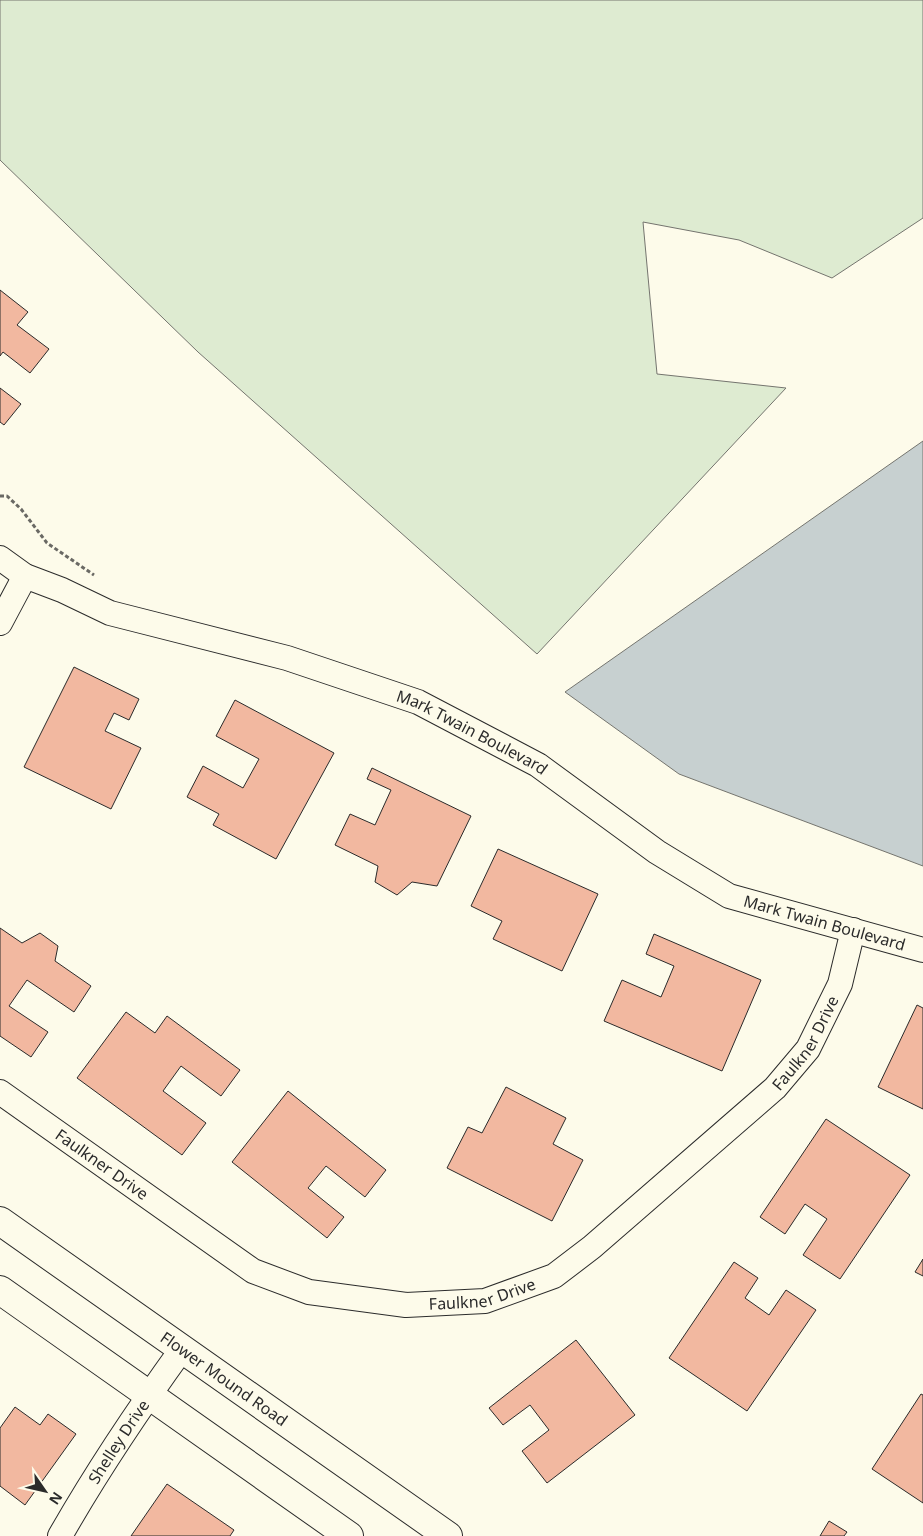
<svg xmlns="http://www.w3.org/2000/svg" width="923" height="1536" font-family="'Noto Sans',sans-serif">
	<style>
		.green { fill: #deebd1; stroke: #74746e }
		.water { fill: #c7d0d0; stroke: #74746e }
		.building { fill: #f2b8a0; stroke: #2b2b2b }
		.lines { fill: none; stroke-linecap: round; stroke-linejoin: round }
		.street-casing { stroke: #2b2b2b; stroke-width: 26 }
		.secondary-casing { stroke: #2b2b2b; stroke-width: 30 }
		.path { stroke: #6a6964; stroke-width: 3; stroke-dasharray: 4 2.5; stroke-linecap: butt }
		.street { stroke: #fdfbea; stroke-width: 24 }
		.secondary { stroke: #fdfbea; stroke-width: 28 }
		.labels { text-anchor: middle; stroke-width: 4; stroke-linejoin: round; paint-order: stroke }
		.street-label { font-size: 16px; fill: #2b2b2b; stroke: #fdfbea }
	</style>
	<rect width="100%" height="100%" fill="#fdfbea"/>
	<polygon class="green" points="0,0 923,0 923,218 832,278 739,240 643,222 657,374 786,388 537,654 198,352 0,160"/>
	<polygon class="water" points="923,441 923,866 679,774 565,692"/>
	<g class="building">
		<polygon points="0,290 28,312 17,325 49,349 30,373 3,352 0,356"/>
		<polygon points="0,388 21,404 4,425 0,422"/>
		<polygon points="74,667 139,699 129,720 114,713 105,731 141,748 111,809 24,767"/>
		<polygon points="235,700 334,753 276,859 213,825 219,814 187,797 203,766 243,788 259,759 216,736"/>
		<polygon points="372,768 471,816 437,886 412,882 397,895 375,882 378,866 335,845 350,814 375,825 391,790 367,779"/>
		<polygon points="498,849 598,894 562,971 493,939 502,921 471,906"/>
		<polygon points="0,928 22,943 40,933 58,946 55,961 91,986 74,1012 27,980 9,1006 48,1032 31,1057 0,1036"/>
		<polygon points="654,934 761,980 722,1071 604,1021 622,980 661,997 674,966 646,954"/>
		<polygon points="917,1005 923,1008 923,1109 878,1087"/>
		<polygon points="126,1012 155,1033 167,1016 240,1070 221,1096 181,1066 163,1091 206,1123 182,1155 77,1078"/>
		<polygon points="506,1087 566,1118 553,1144 583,1160 552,1221 447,1168 468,1127 482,1133"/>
		<polygon points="288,1091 386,1170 365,1197 326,1166 308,1188 344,1217 327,1238 232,1162"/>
		<polygon points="826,1119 910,1175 840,1279 803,1255 827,1219 805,1204 785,1234 760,1217"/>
		<polygon points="923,1259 923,1276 915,1272"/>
		<polygon points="734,1262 758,1278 745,1298 769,1315 786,1290 816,1310 747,1411 669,1358"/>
		<polygon points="576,1340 635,1415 547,1483 522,1451 549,1430 530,1405 503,1425 489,1408"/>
		<polygon points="921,1394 923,1395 923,1503 872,1469"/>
		<polygon points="15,1407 40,1425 48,1414 76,1434 25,1505 0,1486 0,1428"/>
		<polygon points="167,1484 234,1530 230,1536 131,1536"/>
		<polygon points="829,1521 847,1532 844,1536 820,1536"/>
	</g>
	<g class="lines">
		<g class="street-casing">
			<g id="street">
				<path id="s1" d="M0 558 25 576 62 590 110 613 287 658 418 702 538 765 657 852 729 896 923 950"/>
				<polyline points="0,623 25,576"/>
				<path id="s2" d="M0 1092 253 1271 309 1292 406 1305 485 1301 554 1276 592 1247 775 1088 808 1049 840 984 853 930"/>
				<path id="s3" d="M60 1536C97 1471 138 1410 182 1349"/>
			</g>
		</g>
		<g class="secondary-casing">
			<g id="secondary">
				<path id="s4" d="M0 1221 448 1536"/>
				<polyline points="0,1290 349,1536"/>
			</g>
		</g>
		<polyline class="path" points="0,496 7,496 21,509 47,543 94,575"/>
		<use href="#street" class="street"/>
		<use href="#secondary" class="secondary"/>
	</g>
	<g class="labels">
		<g class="street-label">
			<text dy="6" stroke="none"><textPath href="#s1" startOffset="506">Mark Twain Boulevard</textPath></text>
			<text dy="6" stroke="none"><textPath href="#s1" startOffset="911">Mark Twain Boulevard</textPath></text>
			<text dy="6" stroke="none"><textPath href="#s2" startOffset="965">Faulkner Drive</textPath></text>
			<text dy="6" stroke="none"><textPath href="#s2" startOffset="125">Faulkner Drive</textPath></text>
			<text dy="6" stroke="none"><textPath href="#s2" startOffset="545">Faulkner Drive</textPath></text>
			<text dy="6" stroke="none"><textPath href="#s4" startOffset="274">Flower Mound Road</textPath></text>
			<text dy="6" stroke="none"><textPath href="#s3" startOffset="111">Shelley Drive</textPath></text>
		</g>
	</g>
	<g transform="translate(45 1491) rotate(124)" stroke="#fdfbea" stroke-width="4" paint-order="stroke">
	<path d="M0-4L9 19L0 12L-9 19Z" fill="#2b2b2b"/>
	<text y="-8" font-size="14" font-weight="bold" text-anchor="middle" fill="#2b2b2b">N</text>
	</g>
</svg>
